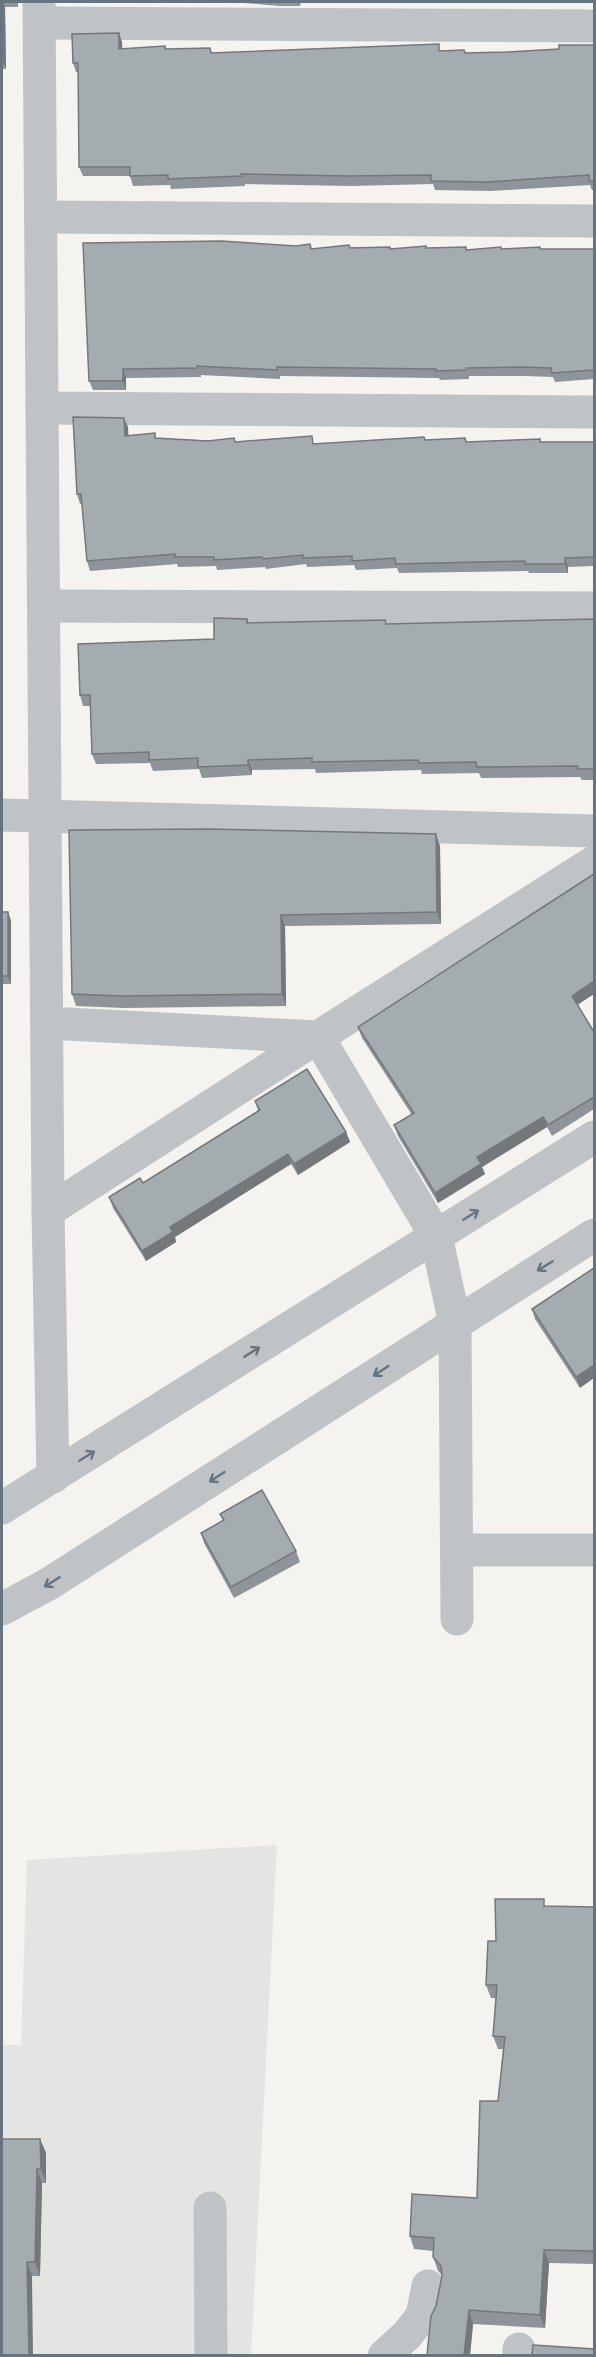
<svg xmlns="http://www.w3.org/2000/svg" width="596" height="2357" font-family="'IBM Plex Sans',sans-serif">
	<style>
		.built { fill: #e4e5e3 }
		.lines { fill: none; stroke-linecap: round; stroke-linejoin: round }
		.minor { stroke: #bfc3c6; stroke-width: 33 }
		.wall { fill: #8e9497 }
		.shaded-wall { fill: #74787b }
		.building { fill: #a5acb0; stroke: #74787b; stroke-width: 1.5 }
		.oneway { stroke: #65747f }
	</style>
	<rect width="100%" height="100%" fill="#f4f3f0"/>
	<polygon class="built" points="277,1845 251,2355 2,2355 2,2045 21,2045 27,1860"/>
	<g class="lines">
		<g class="minor">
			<polyline points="39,2 48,1211 53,1477"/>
			<polyline points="40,23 594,26"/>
			<polyline points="41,217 594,221"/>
			<polyline points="42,408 594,412"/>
			<polyline points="44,606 594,608"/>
			<polyline points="2,815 594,831"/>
			<polyline points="47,1023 318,1037 436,1236 455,1324 457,1619"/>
			<polyline points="48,1211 318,1037 594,862"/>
			<polyline points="2,1508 594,1137"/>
			<polyline points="458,1550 594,1550"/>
			<polyline points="2,1609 47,1585 594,1235"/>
			<polyline points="210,2208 211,2356"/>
			<polyline points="384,2356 407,2335 422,2316 428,2286"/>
			<polyline points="519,2356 519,2349"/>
		</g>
	</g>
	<g class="wall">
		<polygon points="2,2 18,2 18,7 5,7 6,69 2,69 3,117 2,117"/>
		<polygon points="232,2 301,2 300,6 280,6"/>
		<polygon points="122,42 122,49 165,46 166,49 210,48 212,53 442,51 464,50 466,53 506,52 559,49 594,45 594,190 592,190 590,185 491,191 435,190 433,184 351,186 245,184 245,186 171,189 170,185 133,186 130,176 83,176 79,167 78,72 76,72 73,63"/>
		<polygon points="310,244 312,249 349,245 350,248 390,247 391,249 466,247 467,250 501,249 594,249 594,379 555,382 553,377 525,376 469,376 469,379 440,380 439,378 280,376 280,379 201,375 201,377 126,378 126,390 93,390 89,381 296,246"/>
		<polygon points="128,427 128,435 156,438 235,442 315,444 424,437 425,440 465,438 467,442 540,439 541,442 594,442 594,566 568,567 568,573 529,573 528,571 399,573 397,568 356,570 354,565 307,567 306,564 266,569 265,567 217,570 216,566 178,567 177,564 90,571 87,561 82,504 80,504 77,494"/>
		<polygon points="247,619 249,623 387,624 594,619 594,780 582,780 580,777 481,778 479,773 422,774 421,770 316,773 315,769 252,770 252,775 202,778 199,769 153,771 150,763 96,764 92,754 90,706 83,706 80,695 214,639"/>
		<polygon points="440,846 441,924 285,926 286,1006 125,1008 76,1006 72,994"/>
		<polygon points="2,863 2,912 8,912 11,921 11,984 2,984 2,862"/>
		<polygon points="578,1005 594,1032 594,1109 552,1136 547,1127 482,1167 485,1174 438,1203 398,1136 394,1125 412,1115 362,1038 358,1027"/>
		<polygon points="255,1101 346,1132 350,1142 298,1175 291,1164 175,1237 176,1242 146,1261 113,1208 109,1197 143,1183 258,1111"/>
		<polygon points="594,1268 580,1388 535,1319 532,1309"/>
		<polygon points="220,1514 296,1551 300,1562 234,1598 204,1543 201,1533 223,1521"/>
		<polygon points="547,1906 594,1907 594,2264 549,2263 545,2328 473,2324 470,2355 427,2355 442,2275 438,2271 433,2257 433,2251 414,2249 410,2236 477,2198 498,2101 503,2049 498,2049 493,2036 496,1998 491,1998 486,1985 496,1941"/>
		<polygon points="40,2139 46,2153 46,2183 42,2183 40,2276 32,2276 2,2355"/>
	</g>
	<g class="shaded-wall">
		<polygon points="2,2 3,2 5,7 6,69 3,61"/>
		<polygon points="119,33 122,42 123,59 119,49"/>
		<polygon points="2,67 2,69 3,117 2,114"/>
		<polygon points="123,369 126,378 126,390 123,381"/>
		<polygon points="124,418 128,427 129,445 125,436"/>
		<polygon points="2,452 3,458 2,559"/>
		<polygon points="565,558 568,567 568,573 565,564"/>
		<polygon points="2,605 3,611 3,714 2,709"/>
		<polygon points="248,760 252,770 252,775 248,765"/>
		<polygon points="436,834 440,846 441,924 437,912"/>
		<polygon points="8,912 11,921 11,984 8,976"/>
		<polygon points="281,915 285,926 286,1006 282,994"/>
		<polygon points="594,981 594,994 576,1006 572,996"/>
		<polygon points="543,1117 547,1127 482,1167 485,1174 438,1203 435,1193 477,1157"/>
		<polygon points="346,1132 350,1142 298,1175 294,1164"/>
		<polygon points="288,1154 291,1164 175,1237 176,1242 146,1261 142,1251 170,1227"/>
		<polygon points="594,1365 594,1378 580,1388 576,1377"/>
		<polygon points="40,2139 46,2153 46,2183 41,2169"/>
		<polygon points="37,2169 42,2183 40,2276 35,2262"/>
		<polygon points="544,2250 549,2263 545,2328 540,2315"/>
		<polygon points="27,2262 32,2276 33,2355 29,2355"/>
		<polygon points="469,2310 473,2324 470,2355 464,2355"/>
	</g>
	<g class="building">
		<polygon points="2,2 3,61 2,61"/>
		<polygon points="119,33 119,49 165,46 165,49 210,48 211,53 439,44 439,51 464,50 465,53 506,52 559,49 559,45 594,45 594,181 589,181 589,175 487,182 431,181 431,175 347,176 241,174 242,176 168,179 168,175 130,176 130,167 79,167 78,63 73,63 72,34"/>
		<polygon points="221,241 296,246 310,244 311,249 349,245 350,248 390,247 390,249 426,246 426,248 466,247 466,250 501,247 501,249 540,247 540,249 594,249 594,370 552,373 551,368 521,367 466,368 466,370 436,371 436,369 277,367 277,370 197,366 197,368 123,369 123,381 89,381 83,243"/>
		<polygon points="73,417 124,418 125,436 155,433 155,438 208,441 234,438 235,442 312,436 313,444 424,437 425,440 465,438 466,442 540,439 540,442 594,442 594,557 565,558 565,564 525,564 525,561 396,564 395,558 352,561 352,556 303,558 303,555 263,559 262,557 214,560 214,557 175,557 175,554 87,561 81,494 77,494"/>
		<polygon points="214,618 247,619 247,623 385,620 386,624 594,619 594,769 578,769 578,766 477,767 476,762 419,763 418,760 312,762 312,758 248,760 248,765 198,767 198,758 149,760 149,752 92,754 90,695 80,695 78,644 214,639"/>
		<polygon points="207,829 436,834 437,912 281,915 282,994 121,996 72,994 69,830"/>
		<polygon points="594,874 594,981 572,996 594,1032 594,1097 548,1125 543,1117 477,1157 481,1164 435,1193 394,1125 414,1113 358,1027"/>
		<rect x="2" y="912" width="6" height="64"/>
		<polygon points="307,1069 346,1132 294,1164 288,1154 170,1227 173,1232 142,1251 109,1197 140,1178 143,1183 260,1110 255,1101"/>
		<polygon points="594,1268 594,1365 576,1377 532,1309"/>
		<polygon points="262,1490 296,1551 231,1587 201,1533 224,1520 220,1514"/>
		<polygon points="495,1899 544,1899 544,1906 594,1907 594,2251 544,2250 540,2315 469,2310 464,2355 427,2355 431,2316 436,2306 442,2276 441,2266 433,2257 434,2238 410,2236 412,2194 477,2198 480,2101 498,2101 505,2037 493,2036 497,1985 486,1985 488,1941 496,1941"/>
		<polygon points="2,2139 40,2139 41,2169 37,2169 35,2262 27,2262 29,2355 2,2355"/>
		<polygon points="533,2345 594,2349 594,2355 532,2355"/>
	</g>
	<defs><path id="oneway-shaft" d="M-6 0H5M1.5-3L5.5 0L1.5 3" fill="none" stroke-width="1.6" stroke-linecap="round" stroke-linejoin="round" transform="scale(1.5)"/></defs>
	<g class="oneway">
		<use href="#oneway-shaft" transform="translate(471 1215) rotate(-32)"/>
		<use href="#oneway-shaft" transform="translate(545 1266) rotate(148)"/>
		<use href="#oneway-shaft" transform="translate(252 1352) rotate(-32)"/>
		<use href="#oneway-shaft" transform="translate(381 1371) rotate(147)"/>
		<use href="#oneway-shaft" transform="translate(87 1456) rotate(-32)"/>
		<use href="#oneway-shaft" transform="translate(217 1477) rotate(147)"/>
		<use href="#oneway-shaft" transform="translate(52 1582) rotate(148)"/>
	</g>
	<rect width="596" height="2357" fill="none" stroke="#65747f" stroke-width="6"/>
</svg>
